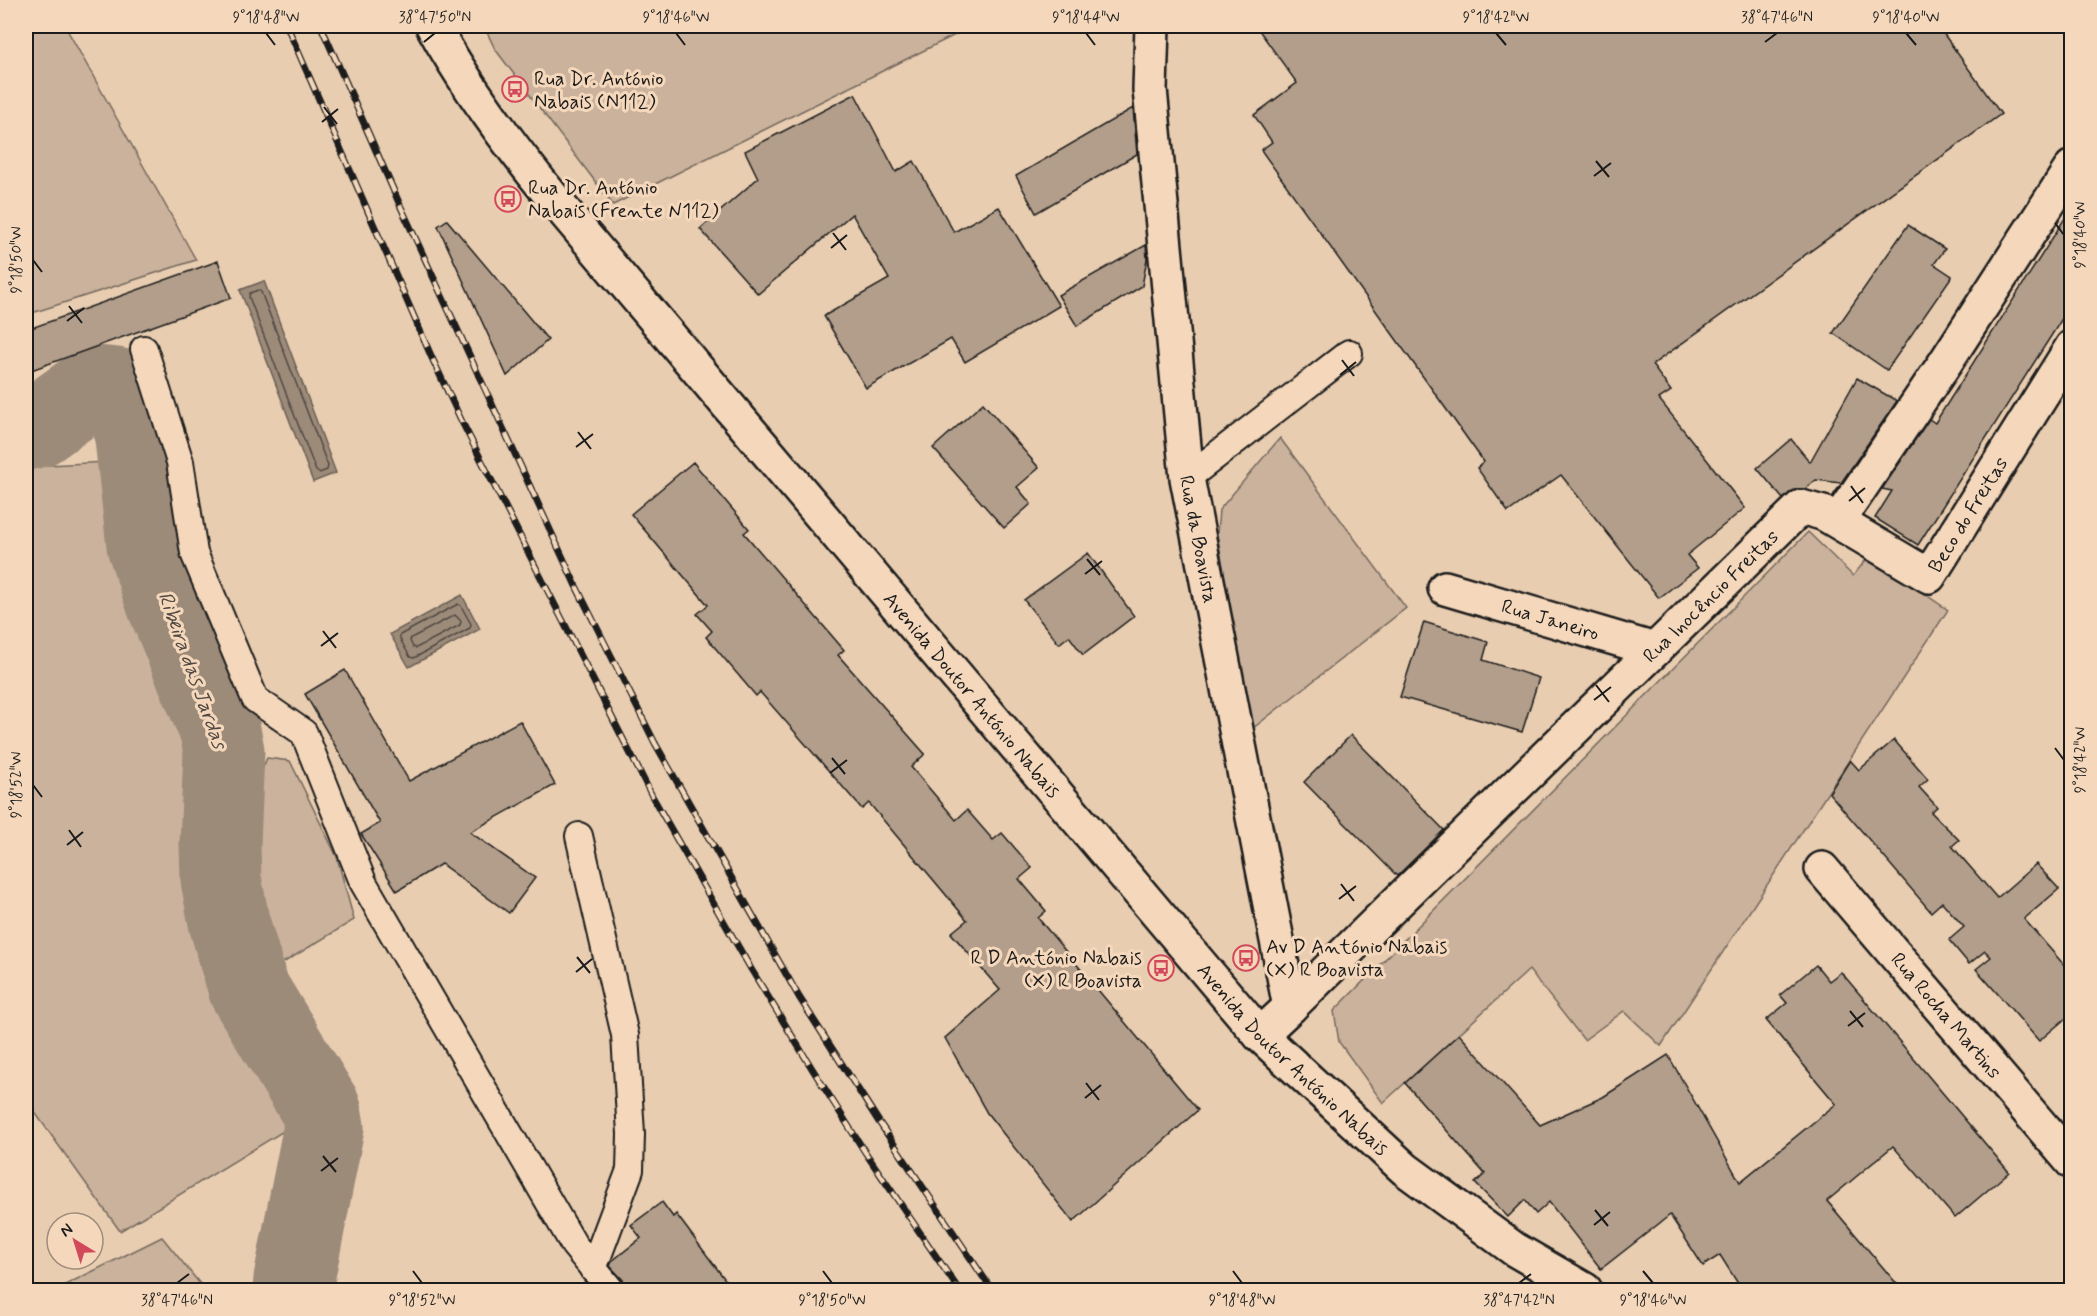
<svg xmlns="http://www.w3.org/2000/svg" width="2097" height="1316" font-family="Mynerve,sans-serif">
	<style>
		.green { fill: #cab29c; stroke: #73675c; stroke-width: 1.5 }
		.water { fill: #9d8b7a; stroke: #695f54; stroke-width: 1.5 }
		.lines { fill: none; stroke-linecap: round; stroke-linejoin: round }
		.shore { stroke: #504842; stroke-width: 1.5 }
		.river { stroke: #9d8b7a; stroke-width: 81 }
		.building { fill: #b29e8a; stroke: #1c1c1c; stroke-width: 1.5 }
		.service-casing { stroke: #1c1c1c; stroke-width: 30 }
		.minor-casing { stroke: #1c1c1c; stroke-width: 38 }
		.secondary-casing { stroke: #1c1c1c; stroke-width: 38 }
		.service { stroke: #f5d8bb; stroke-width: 26 }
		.minor { stroke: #f5d8bb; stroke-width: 33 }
		.secondary { stroke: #f5d8bb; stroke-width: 33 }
		.rail-casing { stroke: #1c1c1c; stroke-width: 7 }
		.rail { stroke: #f5d8bb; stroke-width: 4.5; stroke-dasharray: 14; stroke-linecap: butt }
		.ticks { fill: none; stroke: #1c1c1c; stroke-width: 2 }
		.labels { text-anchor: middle; stroke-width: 6; stroke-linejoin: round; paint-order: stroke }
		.poi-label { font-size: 20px; fill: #1c1c1c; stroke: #f5d8bb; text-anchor: start }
		.street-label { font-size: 20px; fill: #1c1c1c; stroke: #f5d8bb }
		.water-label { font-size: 21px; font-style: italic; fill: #504842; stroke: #f5d8bb }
		.neatline { fill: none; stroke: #1c1c1c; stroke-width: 2 }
		.ticks-label { font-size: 15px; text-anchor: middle; fill: #1c1c1c }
	</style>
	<rect width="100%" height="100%" fill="#e8cdb1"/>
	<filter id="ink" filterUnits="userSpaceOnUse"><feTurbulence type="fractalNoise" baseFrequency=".0167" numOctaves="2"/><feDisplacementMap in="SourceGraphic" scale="12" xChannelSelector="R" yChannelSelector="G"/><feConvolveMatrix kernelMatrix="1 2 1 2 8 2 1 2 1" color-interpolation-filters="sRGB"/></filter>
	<g filter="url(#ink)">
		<g class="green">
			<polygon points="26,26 65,26 196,260 26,315"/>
			<polygon points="484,26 973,26 613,205 495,49"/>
			<polygon points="1280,438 1406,608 1252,729 1217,534 1219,510"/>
			<polygon points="109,462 204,733 189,869 202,941 295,1124 120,1231 26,1100 26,466"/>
			<polygon points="1808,532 1853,576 1869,556 1948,610 1661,1046 1624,1011 1584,1040 1529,970 1383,1103 1339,1042 1334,1011"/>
			<polygon points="267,758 290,761 337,857 354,920 263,975 232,879 240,821"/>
			<polygon points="162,1237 205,1290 55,1290"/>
		</g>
		<g class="water">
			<polygon points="264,281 336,473 313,482 240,290"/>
			<polygon points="462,595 480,629 409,667 390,634"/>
		</g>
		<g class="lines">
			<g class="shore">
				<polygon points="258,290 261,292 328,466 327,470 319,473 316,471 249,297 250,293"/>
				<polygon points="458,604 461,606 471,624 470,628 414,658 410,657 400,639 400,635"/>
				<polygon points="455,615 461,621 460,625 416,648 413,647 410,641 411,638"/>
			</g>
			<polyline class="river" points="26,430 37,427 86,392 98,386 117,388 131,403 147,545 168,606 220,731 224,751 220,844 221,879 229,922 249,990 321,1109 324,1127 294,1279 293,1290"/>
		</g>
		<g class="building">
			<polygon points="1256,26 1938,26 2001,114 1652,365 1671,391 1659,399 1745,508 1687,555 1698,568 1659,598 1561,475 1508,512 1477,468 1484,462 1261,150 1272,142 1254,115 1297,83"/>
			<polygon points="855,94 896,172 914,161 954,232 999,207 1059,306 965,362 951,339 866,388 824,316 889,279 852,214 758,294 700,229 758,178 745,151"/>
			<polygon points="1133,108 1137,154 1036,213 1016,176"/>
			<polygon points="2072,207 2072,303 1918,545 1875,518 1892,491 1882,489 1929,419 1935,423"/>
			<polygon points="447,220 548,340 507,376 438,226"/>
			<polygon points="1908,225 1945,249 1934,264 1952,276 1887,370 1833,333"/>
			<polygon points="1146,245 1147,259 1142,286 1077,326 1058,295"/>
			<polygon points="218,261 231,298 26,372 26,330"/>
			<polygon points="1857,378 1897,401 1841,483 1816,480 1805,489 1796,489 1783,499 1757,468 1791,439 1810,462"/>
			<polygon points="983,403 1039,468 1017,487 1031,504 1004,528 933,448"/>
			<polygon points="693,462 749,529 744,533 844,650 838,655 925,754 911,767 956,820 967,810 993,840 1002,833 1032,868 1019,879 1046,911 1038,918 1198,1110 1073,1222 987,1113 945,1038 1000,990 951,933 967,920 869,803 862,809 760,692 756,696 706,637 712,631 697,614 708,605 631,514"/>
			<polygon points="1088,553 1134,616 1083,655 1069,636 1059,644 1024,600"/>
			<polygon points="1424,622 1488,642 1483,660 1539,678 1522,732 1400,697"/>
			<polygon points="345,670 409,781 520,721 555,785 470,832 535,878 509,913 441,864 397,891 361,834 380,823 305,694"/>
			<polygon points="1351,735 1444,830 1397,876 1304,782"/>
			<polygon points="1894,740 1928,779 1919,787 1937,807 1931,812 1959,840 1952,846 1997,898 2036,864 2059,889 2024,919 2072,974 2072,1013 2039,1041 1976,969 1991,957 1985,951 1969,964 1949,940 1964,927 1942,902 1931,912 1829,793 1850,760 1859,770"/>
			<polygon points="1816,965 1829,981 1841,972 2009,1172 1955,1218 1893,1146 1827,1201 1902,1290 1742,1290 1720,1255 1703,1266 1670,1215 1601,1269 1549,1202 1536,1214 1525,1200 1508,1217 1475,1183 1485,1174 1405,1083 1459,1034 1540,1125 1603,1097 1668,1055 1740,1182 1836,1104 1766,1020 1787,1003 1780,995"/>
			<polygon points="662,1202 673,1217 676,1214 733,1290 626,1290 623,1280 610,1266 612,1261 641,1238 631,1225"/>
			<polygon points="585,1282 592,1290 575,1290"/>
		</g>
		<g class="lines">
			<g class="service-casing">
				<g id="service">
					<polyline points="144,349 180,462 194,553 255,699 304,733 363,882 574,1245 611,1290"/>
					<polyline points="1187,478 1349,353"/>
					<polyline points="579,836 625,1035 631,1134 630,1170 593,1269"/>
				</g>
			</g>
			<g class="minor-casing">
				<g id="minor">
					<path id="s1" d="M1152 26 1150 89 1187 478 1290 1007 1260 1035"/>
					<path id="s2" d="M1823 513 1929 576 2072 347"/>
					<path id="s3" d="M1445 588 1655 650"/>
					<path id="s4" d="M1822 869 2072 1162"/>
					<path id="s5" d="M1290 1007 1801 507 1840 518 1945 363 2072 167"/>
				</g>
			</g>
			<g class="secondary-casing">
				<g id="secondary">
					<path id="s6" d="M433 26C466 86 508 143 552 197L1260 1035 1405 1169 1514 1249 1585 1290"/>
				</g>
			</g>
			<use href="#service" class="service"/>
			<use href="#minor" class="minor"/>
			<use href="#secondary" class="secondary"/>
			<g class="rail-casing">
				<g id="rail">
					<polyline points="287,26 432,358 463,424 652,796 751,969 813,1070 865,1152 959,1290"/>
					<polyline points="321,26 400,205 576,586 655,743 799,997 879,1122 992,1290"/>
				</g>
			</g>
			<use href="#rail" class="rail"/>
		</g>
	</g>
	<path class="ticks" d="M266 33 275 45M676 33 685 45M1086 33 1095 45M1496 33 1506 45M1906 33 1916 45M424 42 435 33M1765 42 1777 33M324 107 337 124M322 122 338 109M1596 161 1609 177M1594 176 1611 163M2055 223 2064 235M833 233 846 250M831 248 847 235M33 260 42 272M69 306 82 323M67 321 84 308M1342 360 1354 376M1340 375 1356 362M578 432 591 449M576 447 593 434M1851 486 1863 503M1849 501 1865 488M1087 559 1100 575M1085 574 1102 561M323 631 336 648M321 646 338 633M1596 685 1609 702M1594 700 1611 687M2055 748 2064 760M832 758 845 774M830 773 847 760M33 785 42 797M69 830 81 847M67 845 83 832M1341 884 1354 901M1339 899 1356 886M577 957 590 973M576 972 592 959M1850 1011 1863 1027M1848 1026 1865 1013M1086 1083 1099 1100M1085 1098 1101 1085M323 1156 336 1172M321 1171 338 1158M1595 1210 1608 1226M1594 1225 1610 1212M413 1271 422 1283M823 1271 832 1283M1233 1271 1242 1283M1643 1271 1653 1283M177 1283 189 1274M1519 1283 1531 1274"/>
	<defs>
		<g id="bus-ring" transform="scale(1.35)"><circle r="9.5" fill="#f5d8bb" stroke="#d1495b" stroke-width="1.5"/><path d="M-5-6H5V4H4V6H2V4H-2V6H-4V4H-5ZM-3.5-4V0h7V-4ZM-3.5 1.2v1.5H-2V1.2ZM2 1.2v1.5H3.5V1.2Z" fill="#d1495b"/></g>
	</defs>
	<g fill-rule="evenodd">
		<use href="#bus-ring" x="515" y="89"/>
		<use href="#bus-ring" x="508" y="199"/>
		<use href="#bus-ring" x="1246" y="958"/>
		<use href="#bus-ring" x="1161" y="968"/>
	</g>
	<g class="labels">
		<g class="poi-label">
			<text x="534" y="85">Rua Dr. António<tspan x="534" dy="23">Nabais (N112)</tspan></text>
			<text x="528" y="194">Rua Dr. António<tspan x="528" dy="23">Nabais (Frente N112)</tspan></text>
			<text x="1266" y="953">Av D António Nabais<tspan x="1266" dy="23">(X) R Boavista</tspan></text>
			<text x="1142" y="964" text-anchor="end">R D António Nabais<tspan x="1142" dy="23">(X) R Boavista</tspan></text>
		</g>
		<g class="street-label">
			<text dy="7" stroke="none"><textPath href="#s2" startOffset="196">Beco do Freitas</textPath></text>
			<text dy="7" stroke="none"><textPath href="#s1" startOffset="516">Rua da Boavista</textPath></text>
			<text dy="7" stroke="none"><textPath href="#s5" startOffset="588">Rua Inocêncio Freitas</textPath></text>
			<text dy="7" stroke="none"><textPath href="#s3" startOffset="110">Rua Janeiro</textPath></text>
			<text dy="7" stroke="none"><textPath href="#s6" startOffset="860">Avenida Doutor António Nabais</textPath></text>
			<text dy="7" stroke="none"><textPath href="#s4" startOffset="192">Rua Rocha Martins</textPath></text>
			<text dy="7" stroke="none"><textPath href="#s6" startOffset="1346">Avenida Doutor António Nabais</textPath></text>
		</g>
		<g class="water-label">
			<text transform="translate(193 670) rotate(70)" y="7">Ribeira das Jardas</text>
		</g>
	</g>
	<rect width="2097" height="1316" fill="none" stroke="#f5d8bb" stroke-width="66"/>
	<g transform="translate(75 1241) rotate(322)"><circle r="28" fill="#f5d8bb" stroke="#9e8d7b" stroke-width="1.5"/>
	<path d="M0-4.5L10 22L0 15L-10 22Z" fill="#d1495b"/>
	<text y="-9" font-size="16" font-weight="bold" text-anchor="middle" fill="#1c1c1c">N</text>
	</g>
	<rect x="33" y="33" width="2031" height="1250" class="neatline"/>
	<g class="ticks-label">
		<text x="266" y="22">9°18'48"W</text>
		<text x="435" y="22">38°47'50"N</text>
		<text x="676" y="22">9°18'46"W</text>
		<text x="1086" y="22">9°18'44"W</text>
		<text x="1496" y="22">9°18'42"W</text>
		<text x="1777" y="22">38°47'46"N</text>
		<text x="1906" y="22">9°18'40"W</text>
		<text transform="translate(2080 235) rotate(-90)" y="5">9°18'40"W</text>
		<text transform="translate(16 260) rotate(-90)" y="5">9°18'50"W</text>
		<text transform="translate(2080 760) rotate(-90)" y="5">9°18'42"W</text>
		<text transform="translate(16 785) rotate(-90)" y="5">9°18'52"W</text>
		<text x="177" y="1305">38°47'46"N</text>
		<text x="422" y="1305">9°18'52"W</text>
		<text x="832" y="1305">9°18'50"W</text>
		<text x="1242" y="1305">9°18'48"W</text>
		<text x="1519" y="1305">38°47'42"N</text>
		<text x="1653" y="1305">9°18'46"W</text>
	</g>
</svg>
